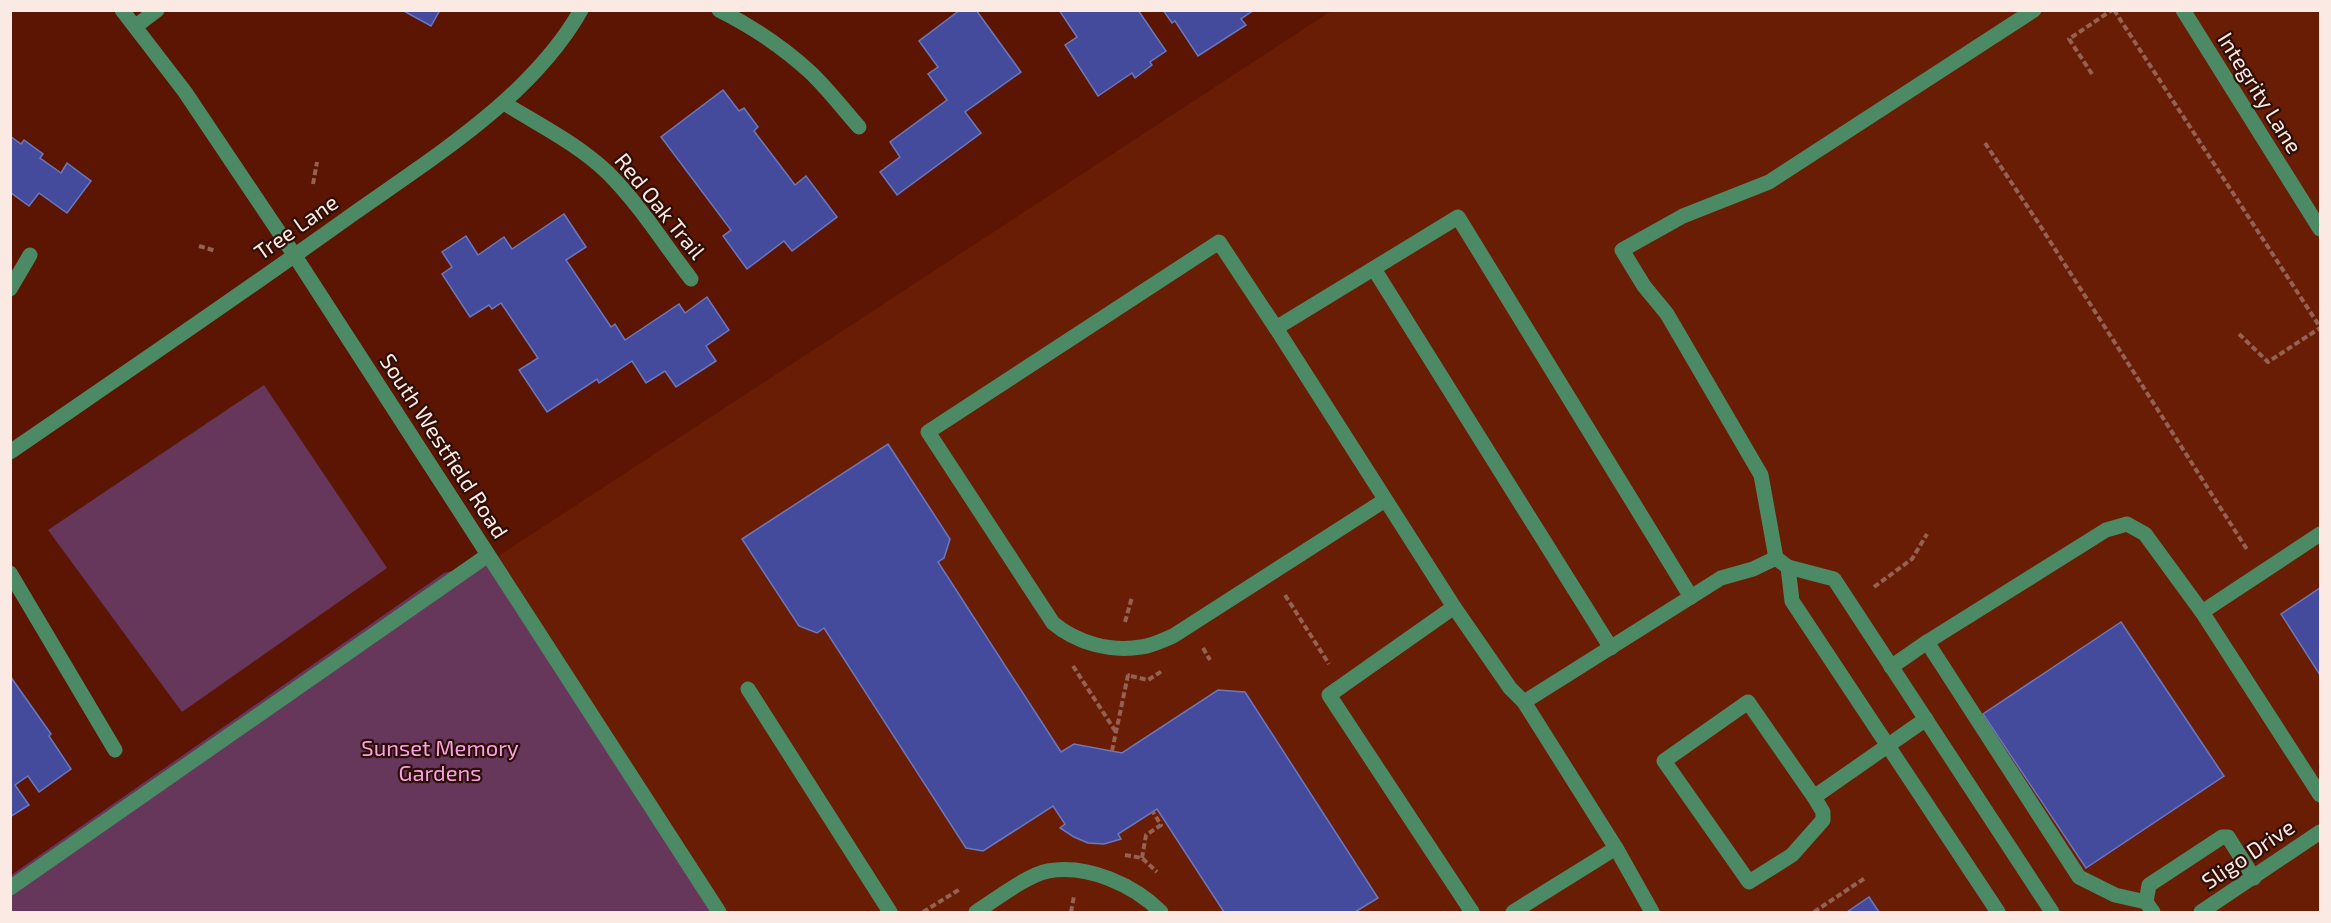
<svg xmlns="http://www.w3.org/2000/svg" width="2331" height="923" font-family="'Exo 2',sans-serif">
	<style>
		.built { fill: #6a1d05 }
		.green { fill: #66365b }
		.building { fill: #444b9d; stroke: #6d77bb; stroke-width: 1.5 }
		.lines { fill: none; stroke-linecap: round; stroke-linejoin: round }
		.path { stroke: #946153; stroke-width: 4; stroke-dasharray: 6 3; stroke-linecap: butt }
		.minor { stroke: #4c8a65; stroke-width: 15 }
		.labels { text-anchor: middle; stroke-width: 4.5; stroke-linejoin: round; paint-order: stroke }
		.street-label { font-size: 22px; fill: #fbe9e4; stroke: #2d0f07 }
		.park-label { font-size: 22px; fill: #f7a1e2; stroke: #2d0f07 }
	</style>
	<rect width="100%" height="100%" fill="#5b1502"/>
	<polygon class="built" points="1331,11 2320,11 2320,912 719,912 491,561"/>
	<g class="green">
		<polygon points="264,385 387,568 182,712 48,530"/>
		<polygon points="491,561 719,912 11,912 10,876 444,573"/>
	</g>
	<g class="building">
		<polygon points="402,10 440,10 431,26"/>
		<polygon points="960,10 976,10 1021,72 965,112 981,133 897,195 880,172 900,157 890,142 947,100 928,74 938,67 919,41"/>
		<polygon points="1059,10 1138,10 1166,51 1150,62 1152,65 1135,78 1132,73 1098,96 1065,45 1077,37"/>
		<polygon points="1163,10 1254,10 1241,19 1246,25 1198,56 1175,21 1172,23"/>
		<polygon points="723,90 739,111 744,108 758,127 754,131 795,185 806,176 837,217 792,251 784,241 747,269 723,236 731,230 661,137"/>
		<polygon points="10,136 21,144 24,140 43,154 40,158 61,173 67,163 91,181 67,213 39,193 29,206 10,192"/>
		<polygon points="564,214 586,247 566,260 611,327 615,324 625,340 679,304 685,313 707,297 729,330 706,346 716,361 676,387 665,371 646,383 632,361 599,383 597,379 547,412 519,370 538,358 501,303 492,309 489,305 470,317 442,274 452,267 442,252 466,236 478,255 504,237 512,249"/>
		<polygon points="888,444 950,539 944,558 938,562 1061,752 1074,744 1122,753 1218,690 1245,692 1378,898 1355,912 1224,912 1157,809 1118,834 1121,839 1104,844 1088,843 1074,837 1060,828 1065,824 1053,806 983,851 966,848 824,628 817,633 799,626 742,539"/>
		<polygon points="2320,588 2320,675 2281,614"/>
		<polygon points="2121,622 2224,776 2086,868 1983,714"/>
		<polygon points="10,676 51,734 49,736 71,769 39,792 28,776 15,785 29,805 10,817"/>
		<polygon points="1869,897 1879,912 1847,912"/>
	</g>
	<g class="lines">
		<g class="path">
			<polyline points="2114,10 2320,327"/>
			<polyline points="2092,74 2069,39 2112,10"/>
			<polyline points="1985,143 2039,224 2248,551"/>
			<polyline points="313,184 317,162"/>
			<polyline points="199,246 216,251"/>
			<polyline points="2239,334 2268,362 2320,328"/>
			<polyline points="1874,587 1912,559 1927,534"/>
			<polyline points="1285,595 1329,664"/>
			<polyline points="1125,622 1132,597"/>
			<polyline points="1203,648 1210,660"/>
			<polyline points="1073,666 1116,732"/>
			<polyline points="1131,676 1148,680 1162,671"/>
			<polyline points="1112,751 1128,675 1125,675"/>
			<polyline points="1125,855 1142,858 1157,872"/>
			<polyline points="1142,858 1146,835 1161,825 1153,812"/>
			<polyline points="923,912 960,889"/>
			<polyline points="1071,912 1074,896"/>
			<polyline points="1814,912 1865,878"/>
		</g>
		<g class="minor">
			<polyline points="122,10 185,92 295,256 719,912"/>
			<path d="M719 10C751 26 784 48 810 72 828 89 843 109 859 127"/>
			<polyline points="2034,10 1769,182 1683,216 1622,250 1644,286 1667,314 1761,475 1776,558 1788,567 1834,579 2052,912"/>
			<polyline points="2183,10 2320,229"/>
			<polyline points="136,26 157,10"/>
			<path d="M504 103C539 125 578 144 608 173 640 205 664 244 691 279"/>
			<polyline points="1374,269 1611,648"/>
			<polyline points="10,289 30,255"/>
			<path d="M1276 328 1219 242 928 432 1053 623C1077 643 1110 652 1141 647 1152 646 1163 640 1173 636L1385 500"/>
			<path d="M10 452C125 373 240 295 353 214 432 158 532 97 581 10"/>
			<polyline points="2320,534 2202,612 2320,795"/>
			<polyline points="1788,567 1792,601 1998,912"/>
			<polyline points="10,573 115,750"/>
			<polyline points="1454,607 1510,688 1524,702"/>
			<polyline points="1927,642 2079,877 2115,895 2146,902"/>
			<polyline points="1891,667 1927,642 2106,530 2127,524 2145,534 2202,612"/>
			<polyline points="748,689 890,912"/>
			<polyline points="1814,797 1823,812 1823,820 1792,855 1749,882 1664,761 1748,702 1814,797 1926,719"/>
			<polyline points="10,888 488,555"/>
			<path d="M976 912C993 901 1029 874 1048 871 1088 864 1134 885 1161 912"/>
			<polyline points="1472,912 1329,695 1454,607 1276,328 1458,217 1691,597"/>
			<polyline points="1513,912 1616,848"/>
			<polyline points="1652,912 1616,848 1524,702 1721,578 1753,569 1776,558"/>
			<polyline points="2153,912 2146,902 2149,885 2222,837 2228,837 2254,878"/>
			<polyline points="2201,912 2320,832"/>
		</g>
	</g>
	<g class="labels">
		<g class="street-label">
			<text transform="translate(2260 93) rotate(58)" y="8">Integrity Lane</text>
			<text transform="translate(660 206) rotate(51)" y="8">Red Oak Trail</text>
			<text transform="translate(296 227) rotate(-35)" y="8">Tree Lane</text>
			<text transform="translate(444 446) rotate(57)" y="8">South Westfield Road</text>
			<text transform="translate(2248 854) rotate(-34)" y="8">Sligo Drive</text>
		</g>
		<g class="park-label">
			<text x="440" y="756">Sunset Memory<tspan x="440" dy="25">Gardens</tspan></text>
		</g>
	</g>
	<rect width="2331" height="923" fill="none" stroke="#fbe9e4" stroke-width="24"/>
</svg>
